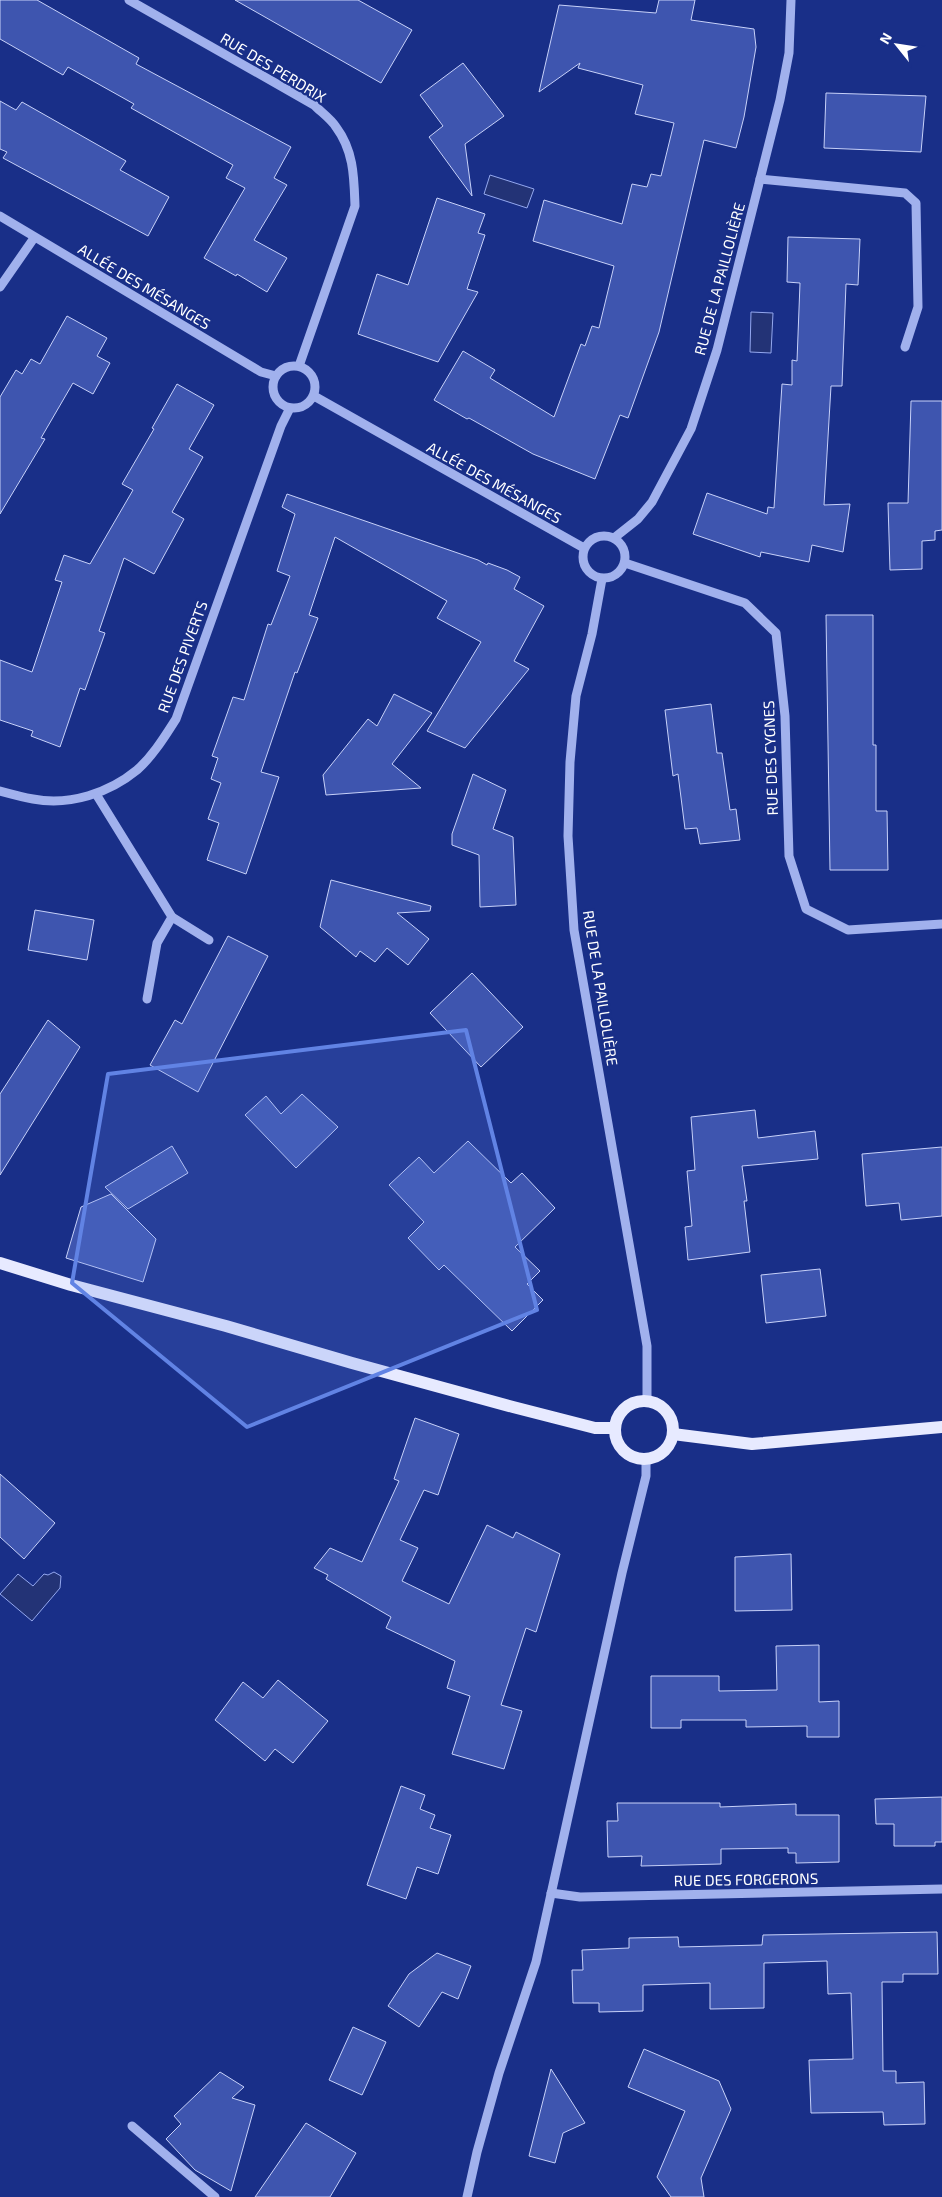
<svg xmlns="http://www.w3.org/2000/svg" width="942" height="2197" font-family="'Exo 2',sans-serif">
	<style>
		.water { fill: #233376; stroke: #94a8ef }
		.building { fill: #3e55af; stroke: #c7d1f9 }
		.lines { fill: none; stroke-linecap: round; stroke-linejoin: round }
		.minor { stroke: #a1b1ed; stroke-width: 9 }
		.major { stroke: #e7eaff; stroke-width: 12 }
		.marked { fill: #6183e4; fill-opacity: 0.2; stroke: #6183e4; stroke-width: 4; stroke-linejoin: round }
		.labels { text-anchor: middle; stroke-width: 4.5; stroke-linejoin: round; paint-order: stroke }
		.street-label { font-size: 15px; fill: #fff; stroke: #192f88 }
	</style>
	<rect width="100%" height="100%" fill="#192f88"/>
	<g class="water">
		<polygon points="490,175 534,189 527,208 484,194"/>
		<polygon points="751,312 773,313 771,353 750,352"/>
		<polygon points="54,1572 61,1576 60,1588 32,1621 0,1594 18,1574 33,1586 44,1574 48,1575"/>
	</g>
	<g class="building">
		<polygon points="0,0 37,0 139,58 136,64 291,147 274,178 287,185 254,240 287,258 267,292 237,274 236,276 204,258 245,188 226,178 233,165 131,108 134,104 68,67 63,75 0,39"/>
		<polygon points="235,0 358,0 412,30 381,83"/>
		<polygon points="659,0 695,0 691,20 754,29 756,47 744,117 736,148 704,140 659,332 628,418 620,415 595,479 533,454 469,418 467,419 434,400 463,351 495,370 490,378 554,417 581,344 585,346 592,326 599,328 614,266 533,241 544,200 622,224 632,184 647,187 651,174 661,176 674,123 635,114 643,85 578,68 580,63 539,92 559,5 656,13"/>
		<polygon points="463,63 504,116 465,144 472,196 429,137 443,126 420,95"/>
		<polygon points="826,93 926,96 921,152 824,148"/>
		<polygon points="0,101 16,110 22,102 126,161 120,170 169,197 148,236 3,158 7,152 0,149"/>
		<polygon points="437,198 485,214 478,233 485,235 467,289 478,292 438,362 358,334 377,274 408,285"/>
		<polygon points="788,237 860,239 858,285 846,284 842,386 831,386 824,505 850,504 843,552 812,545 809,562 761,552 760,557 693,534 707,493 767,514 768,507 774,508 782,384 792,385 792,360 797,361 800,283 787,282"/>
		<polygon points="67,316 107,338 97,356 110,363 93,394 73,383 41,438 45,439 0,514 0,397 16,370 22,374 31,359 40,364"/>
		<polygon points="177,384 214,405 189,449 203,457 172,512 184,519 154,574 124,558 99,631 105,633 85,690 80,688 60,747 31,736 33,731 0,720 0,660 32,672 62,582 55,580 64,555 90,564 133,490 122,484 154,429 152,428"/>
		<polygon points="911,401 942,401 942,530 935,531 935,540 922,541 922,569 890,570 888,503 908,503"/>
		<polygon points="287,494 478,560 487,565 488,563 507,570 520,577 514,589 544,606 514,661 529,669 465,748 427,731 481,642 437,618 447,601 335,537 309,615 318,618 297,673 295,672 261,772 279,777 246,874 207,860 219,823 208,819 221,783 211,779 218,758 212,756 233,697 244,700 268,624 271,625 290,576 277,571 295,514 282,507"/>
		<polygon points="826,615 873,615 873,745 876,745 876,811 887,811 888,870 830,870"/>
		<polygon points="394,694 432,713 392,764 421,788 326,795 323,775 368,719 377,726"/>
		<polygon points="711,704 717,753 722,753 730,810 736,809 740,840 700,844 697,828 685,829 678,774 673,776 665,710"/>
		<polygon points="473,774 506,790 493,829 513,837 516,905 480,907 479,855 452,845 452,834"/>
		<polygon points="331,880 431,906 430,911 397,913 429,939 408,965 387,948 375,962 360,951 356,957 320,927"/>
		<polygon points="35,910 94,920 87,960 28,950"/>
		<polygon points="228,936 268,956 198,1092 150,1065 175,1020 182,1024"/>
		<polygon points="472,973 523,1027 481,1067 430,1013"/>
		<polygon points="48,1020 80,1047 0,1175 0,1094"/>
		<polygon points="302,1094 338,1127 296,1168 245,1115 266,1096 281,1114"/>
		<polygon points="755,1110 758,1138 815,1131 818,1159 742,1166 747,1201 744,1201 750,1252 688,1260 685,1227 692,1226 687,1171 695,1170 691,1117"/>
		<polygon points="468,1141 511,1183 522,1173 555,1208 515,1247 540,1271 527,1284 543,1300 512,1331 444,1265 439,1270 408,1238 424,1222 389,1185 419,1157 434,1173"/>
		<polygon points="172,1146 188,1173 128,1209 105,1187"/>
		<polygon points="942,1147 942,1216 901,1220 899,1203 866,1206 862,1154"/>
		<polygon points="111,1194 156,1239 143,1282 66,1258 81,1207"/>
		<polygon points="820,1269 826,1316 766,1323 761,1275"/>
		<polygon points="415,1418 459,1434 438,1495 424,1490 400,1540 418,1548 402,1581 449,1604 487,1525 513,1538 516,1532 560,1554 536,1632 526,1628 501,1705 522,1711 504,1769 452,1754 470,1696 447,1688 455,1661 386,1628 391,1617 326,1579 328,1575 314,1568 330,1548 362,1562 399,1481 394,1479"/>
		<polygon points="0,1474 55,1523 24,1559 0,1537"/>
		<polygon points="791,1554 792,1610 735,1611 735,1557"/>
		<polygon points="819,1645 819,1702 839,1701 839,1737 807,1737 807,1726 746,1727 746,1720 681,1720 681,1728 651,1728 651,1676 719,1676 719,1691 777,1690 776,1646"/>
		<polygon points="278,1680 328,1721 293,1763 275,1749 265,1761 215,1720 243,1682 263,1698"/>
		<polygon points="401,1786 425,1795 420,1809 435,1815 430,1828 451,1835 438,1874 417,1867 406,1899 367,1885"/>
		<polygon points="942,1797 942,1842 935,1842 935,1846 894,1846 894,1824 876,1824 875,1799"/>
		<polygon points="617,1803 720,1803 720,1807 796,1804 796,1815 839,1815 839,1862 796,1863 796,1853 788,1853 788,1848 721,1849 721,1864 641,1866 642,1856 608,1857 607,1821 618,1821"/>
		<polygon points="937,1932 938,1974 903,1974 903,1982 882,1982 883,2071 896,2071 896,2083 924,2082 925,2124 884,2125 883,2112 811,2113 809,2060 853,2059 851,1993 828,1994 827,1961 764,1963 764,2008 710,2009 710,1983 643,1985 643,2011 599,2012 599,2003 573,2003 572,1970 583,1970 582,1950 629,1948 629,1938 678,1937 679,1947 762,1945 763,1935"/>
		<polygon points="437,1953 471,1966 458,1999 442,1992 419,2027 388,2006 409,1974"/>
		<polygon points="353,2027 386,2042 362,2095 329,2080"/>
		<polygon points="644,2049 719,2081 731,2109 701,2178 704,2197 671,2197 657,2177 685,2111 628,2087"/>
		<polygon points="551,2069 585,2123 563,2133 555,2163 529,2156"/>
		<polygon points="220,2072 244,2087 232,2098 255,2105 231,2191 195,2170 166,2139 181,2124 174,2116"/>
		<polygon points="306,2123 356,2153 330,2197 255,2197"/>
	</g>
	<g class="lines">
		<g class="minor">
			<path d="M129 0 314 105C321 112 331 119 336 127 354 151 354 178 355 206L299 366"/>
			<polyline points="760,179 905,193 916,203 918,307 905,347"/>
			<polyline points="0,216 261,372 276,376"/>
			<polyline points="0,287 34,238"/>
			<circle cx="294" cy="387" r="21"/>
			<polyline points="314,396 584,548"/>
			<circle cx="604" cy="557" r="21"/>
			<polyline points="614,538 638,519 652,502 691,429 717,350 780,100 789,53 791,0"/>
			<polyline points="625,563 745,603 776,633 785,716 789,856 806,909 848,930 942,924"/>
			<polyline points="602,579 592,634 576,696 570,762 568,836 574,930 647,1346 647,1400"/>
			<path d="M0 791C11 794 22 797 33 799 70 806 109 793 137 770 153 756 165 736 176 719L281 426 290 408"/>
			<polyline points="96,794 172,917 157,943 147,999"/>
			<polyline points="172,917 209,940"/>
			<polyline points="551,1893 580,1897 942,1889"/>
			<polyline points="132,2126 215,2197"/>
			<polyline points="467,2197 477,2152 499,2073 536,1962 622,1573 646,1476 646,1459"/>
		</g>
		<g class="major">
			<polyline points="0,1263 71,1285 226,1326 352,1363 513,1407 595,1428 614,1428"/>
			<circle cx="644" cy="1430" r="29"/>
			<polyline points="673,1434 752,1444 942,1427"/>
		</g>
	</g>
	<path class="marked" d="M466 1030 537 1310 247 1427 72 1283 108 1074Z"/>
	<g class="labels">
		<g class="street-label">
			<text transform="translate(273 68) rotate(31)" y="5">RUE DES PERDRIX</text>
			<text transform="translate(720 279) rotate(-75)" y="5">RUE DE LA PAILLOLIÈRE</text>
			<text transform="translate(144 287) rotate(31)" y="5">ALLÉE DES MÉSANGES</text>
			<text transform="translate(494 483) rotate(29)" y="5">ALLÉE DES MÉSANGES</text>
			<text transform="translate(183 657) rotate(-70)" y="5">RUE DES PIVERTS</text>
			<text transform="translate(771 758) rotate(-92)" y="5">RUE DES CYGNES</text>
			<text transform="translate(600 988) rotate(81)" y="5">RUE DE LA PAILLOLIÈRE</text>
			<text transform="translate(746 1880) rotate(-1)" y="5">RUE DES FORGERONS</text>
		</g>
	</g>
	<g transform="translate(897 45) rotate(300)" stroke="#192f88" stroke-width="4" paint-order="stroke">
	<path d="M0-4L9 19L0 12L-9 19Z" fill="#ffffff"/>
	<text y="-8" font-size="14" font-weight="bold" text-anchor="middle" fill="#ffffff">N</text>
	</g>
</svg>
